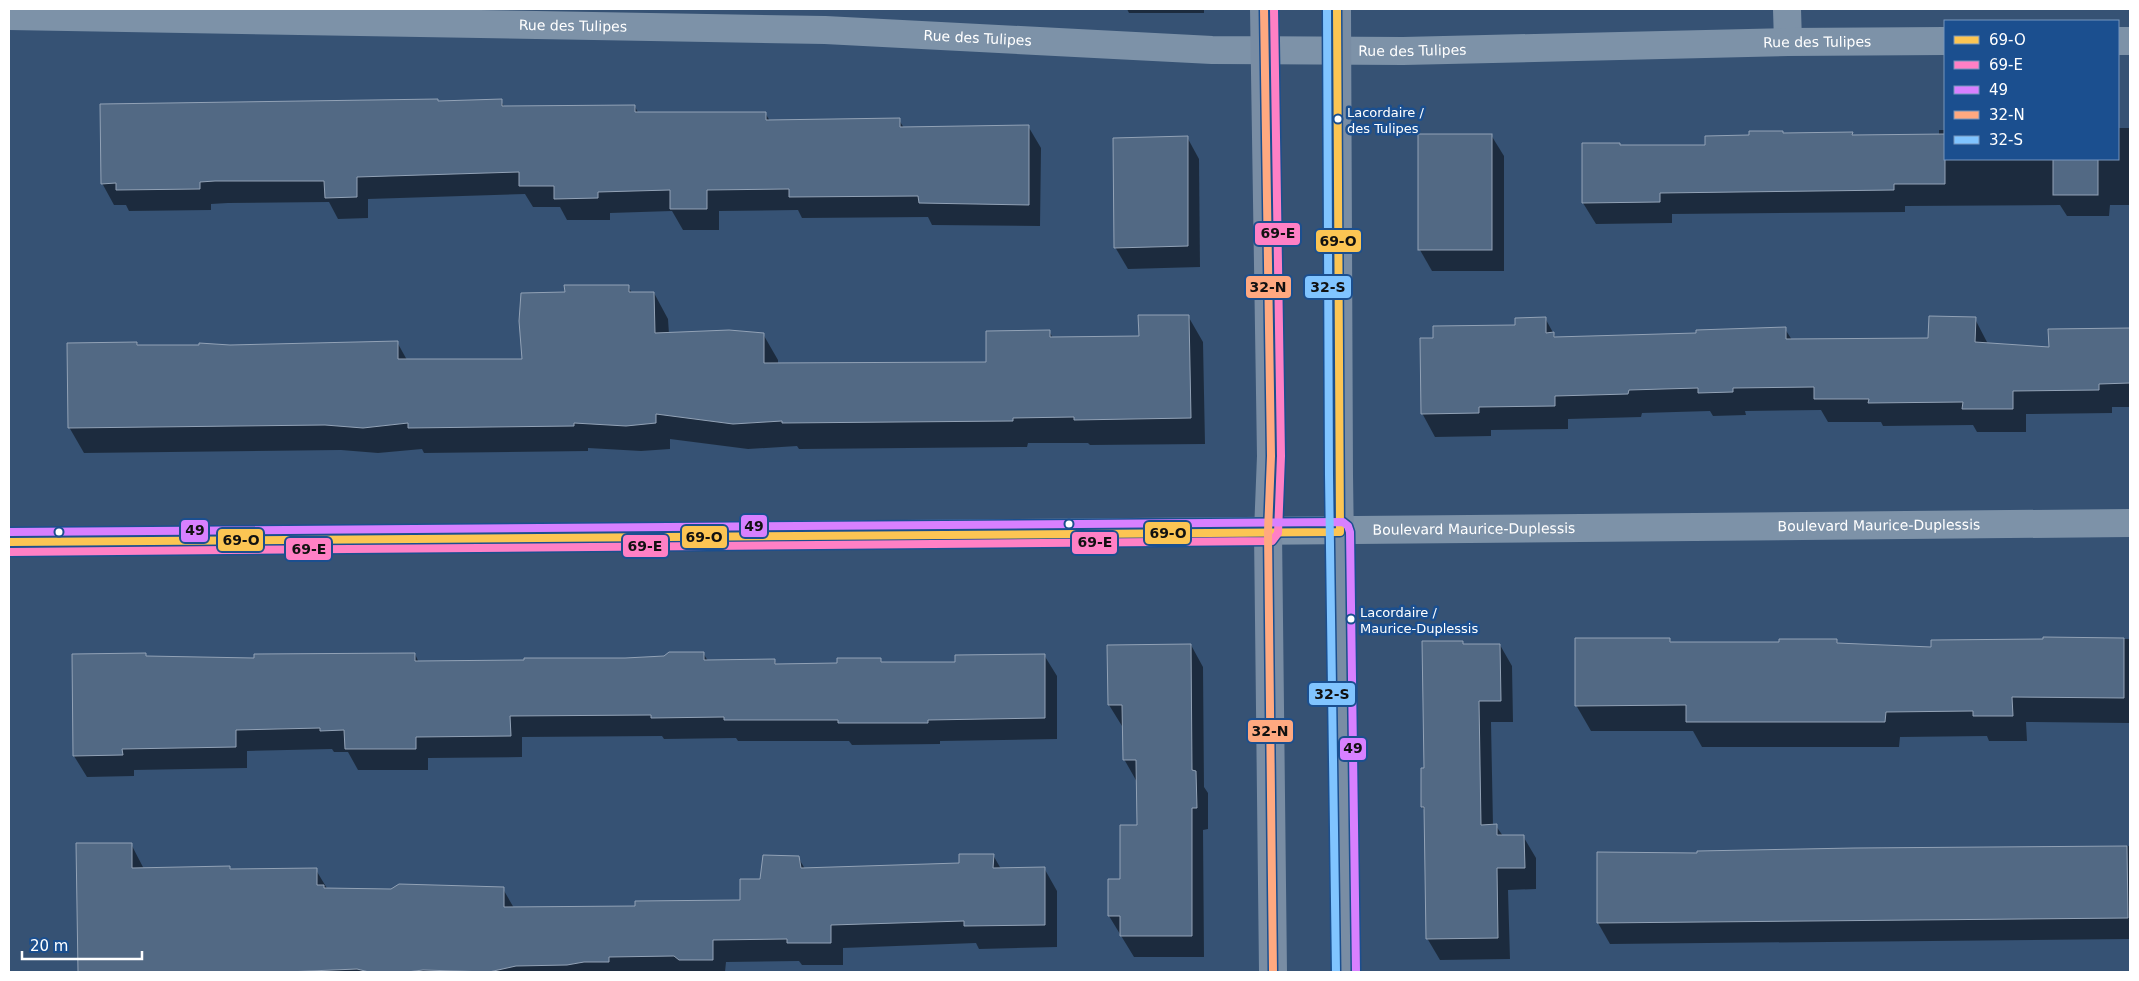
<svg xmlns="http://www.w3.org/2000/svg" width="2139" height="981" font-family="'DejaVu Sans',sans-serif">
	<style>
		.shadow { fill: #0007 }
		.building { fill: #526984; stroke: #92a2b6 }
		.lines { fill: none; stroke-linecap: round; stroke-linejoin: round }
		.street { stroke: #7d92a8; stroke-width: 28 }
		.secondary { stroke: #798da4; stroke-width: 28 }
		.bus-1-casing { stroke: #1b4f8f; stroke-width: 11 }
		.bus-2-casing { stroke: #1b4f8f; stroke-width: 11 }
		.bus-3-casing { stroke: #1b4f8f; stroke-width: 11 }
		.bus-4-casing { stroke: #1b4f8f; stroke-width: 11 }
		.bus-5-casing { stroke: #1b4f8f; stroke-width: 11 }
		.bus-1 { stroke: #fcc553; stroke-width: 8 }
		.bus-2 { stroke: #ff80c5; stroke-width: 8 }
		.bus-3 { stroke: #d880ff; stroke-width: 8 }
		.bus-4 { stroke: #ffa980; stroke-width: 8 }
		.bus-5 { stroke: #80c4ff; stroke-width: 8 }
		.bus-dot { fill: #fff; stroke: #1b4f8f; stroke-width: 2 }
		.labels { text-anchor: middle; stroke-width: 5; stroke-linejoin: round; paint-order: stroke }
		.bus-label { font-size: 13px; fill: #fff; stroke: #1b4f8f; text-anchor: start }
		.street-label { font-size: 14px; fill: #fff; stroke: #1b4f8f }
		.line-badge { stroke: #1b4f8f; stroke-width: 2 }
		.pale-badge-label { font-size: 14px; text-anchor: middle; font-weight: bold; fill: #111 }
	</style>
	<rect width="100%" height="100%" fill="#365274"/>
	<g class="shadow">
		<polygon points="1127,9 1204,9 1204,13 1129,13"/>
		<polygon points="501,101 505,108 635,107 639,114 765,113 770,121 899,120 904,128 1028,126 1041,148 1040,226 932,225 928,217 802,218 798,210 719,211 719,230 683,230 672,211 610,213 610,220 567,220 560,207 533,207 525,194 368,199 368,218 338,219 329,202 228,203 211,204 211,210 129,211 126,205 114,205 102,183"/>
		<polygon points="2118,128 2130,128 2130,205 2110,205 2109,216 2067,216 2060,205 1905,206 1905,212 1672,214 1672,223 1596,224 1583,203 1621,147 1707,146 1782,132 1784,134 1852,133 1854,136 1939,136 1939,130 1945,130 1945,159 2118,159"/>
		<polygon points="1491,135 1504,156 1504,271 1432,271 1420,250"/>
		<polygon points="1187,137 1199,159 1200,267 1128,269 1115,247"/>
		<polygon points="628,286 632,293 654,293 668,319 669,334 763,334 778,360 778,364 988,363 1049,331 1053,338 1140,338 1188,316 1203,342 1205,444 1090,445 1088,443 1028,443 1027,447 799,449 797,446 748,449 670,439 670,449 641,451 588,448 588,451 424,453 422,449 378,453 341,450 84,453 69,427 137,343 139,346 230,346 397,342 407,360 523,360 566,294"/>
		<polygon points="1545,318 1556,338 1698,334 1785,329 1792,340 1929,340 1975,319 1988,344 2050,348 2050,330 2130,329 2130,407 2112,407 2112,413 2026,414 2026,432 1977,432 1973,425 1883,426 1881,422 1828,422 1821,410 1745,411 1746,415 1713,416 1710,411 1642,413 1641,417 1568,419 1568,429 1491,430 1491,436 1435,437 1422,413 1434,339 1516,327"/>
		<polygon points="2044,638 2130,639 2130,723 2026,722 2027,741 1989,741 1987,736 1900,737 1899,747 1702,747 1693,731 1591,731 1576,705 1669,639 1672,643 1780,643 1836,640 1839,644 1932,648 2044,640"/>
		<polygon points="1462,642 1464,645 1500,645 1512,666 1513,722 1491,722 1493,826 1496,826 1503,836 1523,836 1536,858 1536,889 1508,890 1510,959 1440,960 1427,938 1425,811 1422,807 1425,769"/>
		<polygon points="1191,645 1203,667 1204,787 1208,793 1208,829 1203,830 1204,957 1134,957 1109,916 1138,827 1137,782 1124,759 1124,726 1122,726 1109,705"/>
		<polygon points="703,653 708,661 774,660 777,665 839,664 880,659 883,664 956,663 1044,655 1057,676 1057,739 940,741 940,744 852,745 849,741 738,741 736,738 664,739 662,736 522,737 522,757 428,758 428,770 358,770 348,752 334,752 332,749 247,751 247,768 134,770 134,776 87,777 74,756 146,655 147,657 255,659 415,654 419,663 625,659"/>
		<polygon points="131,844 144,869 230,868 231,870 316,870 328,890 503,889 514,908 636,907 742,901 762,880 798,857 805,869 961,865 993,855 1001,869 1044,868 1057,891 1057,947 979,949 976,943 843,948 843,965 802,965 799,961 726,962 725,972 79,972 78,845"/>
		<polygon points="2130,846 2130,939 1610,944 1598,923 1698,855 1854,850"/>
	</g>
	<g class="building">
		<polygon points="438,99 438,101 502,99 502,106 635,105 635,112 766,112 766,120 900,118 900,127 1029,125 1029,205 919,203 918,196 789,197 789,189 707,190 707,209 670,209 670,190 598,192 598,198 554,199 554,186 519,186 519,172 357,177 357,197 325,198 324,181 215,181 200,182 200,189 116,190 116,183 101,184 100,104"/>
		<polygon points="1749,131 1783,131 1783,133 1853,132 1852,135 1945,134 1945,184 1894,184 1894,190 1660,193 1660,202 1582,203 1582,143 1620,143 1620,145 1705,145 1705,136 1749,135"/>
		<rect x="1418" y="134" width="74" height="116"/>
		<polygon points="1188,136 1188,246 1114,248 1113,138"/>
		<rect x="2053" y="159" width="45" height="36"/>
		<polygon points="564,285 629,285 629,292 654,292 655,333 729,330 764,333 764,363 986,362 986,331 1050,330 1050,337 1139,336 1138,315 1189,315 1191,418 1074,420 1074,417 1013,418 1013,421 782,423 782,421 733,424 656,414 656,423 626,426 574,423 574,426 408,428 408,423 363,428 325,425 68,428 67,343 137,342 137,345 199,345 199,343 230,345 398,341 398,359 522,359 519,321 521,293 565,292"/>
		<polygon points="1929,316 1976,317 1975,342 2049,347 2048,329 2130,328 2130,383 2099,384 2099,390 2013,391 2013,409 1962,409 1963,402 1868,403 1869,399 1814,399 1814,387 1733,388 1733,392 1698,393 1698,388 1629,390 1628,394 1555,396 1555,406 1479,407 1479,413 1421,414 1420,338 1433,338 1433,326 1515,325 1515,318 1546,317 1546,333 1554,332 1554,337 1696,333 1696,330 1786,327 1786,339 1928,338"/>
		<polygon points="2043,637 2124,638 2124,698 2012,697 2013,716 1973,716 1973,711 1886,712 1885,722 1686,722 1686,705 1575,706 1575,638 1670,638 1670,642 1779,642 1779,639 1837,639 1837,643 1931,647 1931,640 2043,639"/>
		<polygon points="1422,641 1463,641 1463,644 1500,644 1501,701 1479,701 1481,825 1497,824 1497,835 1524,835 1525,868 1497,868 1498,938 1426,939 1424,807 1421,807 1421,768 1424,768"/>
		<polygon points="1191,644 1192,770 1196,771 1197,808 1192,808 1192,936 1120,936 1120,916 1108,916 1108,879 1120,879 1120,825 1137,825 1136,760 1123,760 1122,705 1108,705 1107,645"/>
		<polygon points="669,652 704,652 704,660 775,659 775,664 837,663 837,658 881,658 881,662 955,662 955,655 1045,654 1045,718 928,720 928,723 838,723 838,720 724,720 724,717 651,718 651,715 510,716 511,736 416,737 416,749 345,749 344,730 320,731 320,728 236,730 236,747 122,749 123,755 73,756 72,654 146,653 146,656 254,658 254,654 415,653 415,661 524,660 524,658 625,658 664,656"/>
		<polygon points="76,843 132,843 132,868 230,866 230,869 317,868 317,885 324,885 324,888 391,889 399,884 504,887 504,907 635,906 635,901 740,900 740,879 760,879 763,855 799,856 801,868 959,863 959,854 994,854 993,868 1045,867 1045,925 964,926 964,921 831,925 831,943 787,943 787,939 713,940 713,960 679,960 674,956 609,957 609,962 584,962 567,965 516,966 489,972 423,970 407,972 369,972 357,969 286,972 78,972"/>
		<polygon points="2127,846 2128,918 1597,923 1597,852 1697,853 1697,851 1854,848"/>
	</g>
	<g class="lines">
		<g class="street">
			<polyline points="1787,9 1788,42"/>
			<path id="s1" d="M9 16 825 30 1212 50 1403 51 1788 42 1945 41"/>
			<polyline points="2118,41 2130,41"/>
			<path id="s2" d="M9 542 2130 523"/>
		</g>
		<g class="secondary">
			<polyline points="1264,9 1271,456 1268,532 1273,972"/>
			<polyline points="1337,9 1339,475 1346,972"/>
		</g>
		<g class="bus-1-casing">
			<polyline id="bus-1" points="9,542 1340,532 1337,9"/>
		</g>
		<g class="bus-2-casing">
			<polyline id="bus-2" points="9,552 1272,541 1278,533 1281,456 1274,9"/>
		</g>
		<g class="bus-3-casing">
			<polyline id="bus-3" points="9,532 1343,522 1348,526 1350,532 1356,972"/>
		</g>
		<g class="bus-4-casing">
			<polyline id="bus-4" points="1264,9 1271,456 1268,532 1273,972"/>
		</g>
		<g class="bus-5-casing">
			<polyline id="bus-5" points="1327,9 1329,475 1336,972"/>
		</g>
		<use href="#bus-1" class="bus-1"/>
		<use href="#bus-2" class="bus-2"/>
		<use href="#bus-3" class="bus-3"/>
		<use href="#bus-4" class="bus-4"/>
		<use href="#bus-5" class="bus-5"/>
	</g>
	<g class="bus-dot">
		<circle cx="1338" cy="119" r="4.5"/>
		<circle cx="1069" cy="524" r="4.5"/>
		<circle cx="59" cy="532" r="4.5"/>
		<circle cx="1351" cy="619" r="4.5"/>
	</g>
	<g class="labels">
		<g class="bus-label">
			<text x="1347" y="117">Lacordaire /<tspan x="1347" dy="16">des Tulipes</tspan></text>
			<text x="1360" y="617">Lacordaire /<tspan x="1360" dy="16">Maurice-Duplessis</tspan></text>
		</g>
		<g class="street-label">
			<text dy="5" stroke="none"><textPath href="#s1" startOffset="564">Rue des Tulipes</textPath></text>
			<text dy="5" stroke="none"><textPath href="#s1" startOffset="969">Rue des Tulipes</textPath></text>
			<text dy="5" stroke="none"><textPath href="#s1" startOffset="1809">Rue des Tulipes</textPath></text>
			<text dy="5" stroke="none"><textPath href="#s1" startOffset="1404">Rue des Tulipes</textPath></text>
			<text dy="5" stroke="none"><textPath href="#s2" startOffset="1870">Boulevard Maurice-Duplessis</textPath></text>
			<text dy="5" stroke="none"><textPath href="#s2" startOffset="1465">Boulevard Maurice-Duplessis</textPath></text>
		</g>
	</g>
	<g class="line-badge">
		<rect x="1254" y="222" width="47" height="24" rx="5" fill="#ff80c5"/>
		<rect x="1315" y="229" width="47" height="24" rx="5" fill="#fcc553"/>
		<rect x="1245" y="275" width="47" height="24" rx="5" fill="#ffa980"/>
		<rect x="1304" y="275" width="48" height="24" rx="5" fill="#80c4ff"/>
		<rect x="740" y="514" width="28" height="24" rx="5" fill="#d880ff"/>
		<rect x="180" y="519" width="29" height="24" rx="5" fill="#d880ff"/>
		<rect x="1144" y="521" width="47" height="24" rx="5" fill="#fcc553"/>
		<rect x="681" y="525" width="47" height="24" rx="5" fill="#fcc553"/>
		<rect x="217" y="528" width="47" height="24" rx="5" fill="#fcc553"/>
		<rect x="1071" y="531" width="47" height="24" rx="5" fill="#ff80c5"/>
		<rect x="622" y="534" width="47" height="24" rx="5" fill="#ff80c5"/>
		<rect x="285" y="537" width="47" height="24" rx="5" fill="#ff80c5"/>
		<rect x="1308" y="682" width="48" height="24" rx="5" fill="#80c4ff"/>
		<rect x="1247" y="719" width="47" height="24" rx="5" fill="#ffa980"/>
		<rect x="1339" y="737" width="28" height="24" rx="5" fill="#d880ff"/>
	</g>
	<g class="pale-badge-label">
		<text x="1278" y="238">69-E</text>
		<text x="1338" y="246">69-O</text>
		<text x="1268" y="292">32-N</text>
		<text x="1328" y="292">32-S</text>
		<text x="754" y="531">49</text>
		<text x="195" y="535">49</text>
		<text x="1168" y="538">69-O</text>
		<text x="704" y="542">69-O</text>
		<text x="241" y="545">69-O</text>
		<text x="1095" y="547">69-E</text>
		<text x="645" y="551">69-E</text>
		<text x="309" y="554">69-E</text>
		<text x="1332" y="699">32-S</text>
		<text x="1270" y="736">32-N</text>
		<text x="1353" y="753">49</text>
	</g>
	<rect width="2139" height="981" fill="none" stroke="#ffffff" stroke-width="20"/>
	<rect x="1944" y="20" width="175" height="140" fill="#1b4f8f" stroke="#7695bc"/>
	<rect x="1954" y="36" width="25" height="8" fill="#fcc553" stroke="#7695bc"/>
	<text x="1989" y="45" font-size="15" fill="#ffffff">69-O</text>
	<rect x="1954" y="61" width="25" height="8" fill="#ff80c5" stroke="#7695bc"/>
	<text x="1989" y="70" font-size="15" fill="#ffffff">69-E</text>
	<rect x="1954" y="86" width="25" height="8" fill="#d880ff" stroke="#7695bc"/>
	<text x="1989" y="95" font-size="15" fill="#ffffff">49</text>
	<rect x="1954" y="111" width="25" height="8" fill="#ffa980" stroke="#7695bc"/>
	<text x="1989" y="120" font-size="15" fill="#ffffff">32-N</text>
	<rect x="1954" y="136" width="25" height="8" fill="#80c4ff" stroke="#7695bc"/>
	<text x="1989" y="145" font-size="15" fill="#ffffff">32-S</text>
	<path d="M22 951v8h120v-8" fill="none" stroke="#ffffff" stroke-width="2.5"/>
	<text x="30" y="951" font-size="15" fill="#ffffff" stroke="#1b4f8f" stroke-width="4" paint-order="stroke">20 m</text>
</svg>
